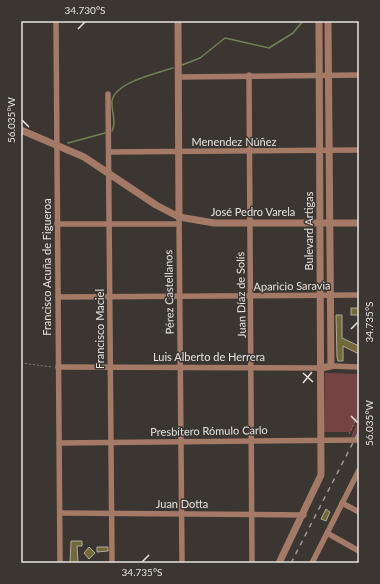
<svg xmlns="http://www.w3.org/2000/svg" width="380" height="584" font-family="Lato,sans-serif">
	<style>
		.green { fill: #754344 }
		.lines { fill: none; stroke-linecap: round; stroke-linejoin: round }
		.stream { stroke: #708352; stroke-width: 1.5 }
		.building { fill: #736934; stroke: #adaca4 }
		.path { stroke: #84807c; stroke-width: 1; stroke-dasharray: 2 2; stroke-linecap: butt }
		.minor { stroke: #a47a66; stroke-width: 5.5 }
		.tertiary { stroke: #a47a66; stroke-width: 7 }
		.rail { stroke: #9b9793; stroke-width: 1.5; stroke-dasharray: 5 5; stroke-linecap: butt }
		.ticks { fill: none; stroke: #e6e3e0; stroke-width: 1.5 }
		.labels { text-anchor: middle; stroke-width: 3; stroke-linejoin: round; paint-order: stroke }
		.street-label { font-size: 11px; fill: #e6e3e0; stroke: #3b3631 }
		.neatline { fill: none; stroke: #e6e3e0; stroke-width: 1.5 }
		.ticks-label { font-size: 10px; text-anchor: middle; fill: #e6e3e0 }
	</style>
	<rect width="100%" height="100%" fill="#3b3631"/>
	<g class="green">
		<polygon points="325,373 359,374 359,415 351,432 324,432"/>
		<polygon points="359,418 359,437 351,437"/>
	</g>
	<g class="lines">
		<g class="stream">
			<polyline points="182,65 200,58 225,38 269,48 293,33 303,21"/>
			<path d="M112 131C117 122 111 111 112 101 115 82 158 73 173 68"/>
			<polyline points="68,143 105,133"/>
		</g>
	</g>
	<g class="building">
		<rect x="351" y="308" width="8" height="7"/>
		<polygon points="336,315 342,315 342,338 359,346 359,354 343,346 343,361 338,361 337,357"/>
		<polygon points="326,509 330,512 326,521 321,519"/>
		<polygon points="71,541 82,541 82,546 77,546 78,563 70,563"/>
		<polygon points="89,547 95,553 89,559 84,553"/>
		<polygon points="97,547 108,547 108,551 97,552"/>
	</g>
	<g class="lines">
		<g class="path">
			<polyline points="21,363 52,367"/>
			<polyline points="349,434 359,413"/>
		</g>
		<g class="minor">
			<polyline points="56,21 60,563"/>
			<polyline points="249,75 252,563"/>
			<polyline points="179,77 359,75"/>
			<polyline points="108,94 112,563"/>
			<polyline points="109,152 359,150"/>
			<polyline points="179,217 182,563"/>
			<polyline points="57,224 179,224"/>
			<polyline points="58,297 359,295"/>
			<polyline points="331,366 359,367"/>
			<polyline points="58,367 321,368"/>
			<polyline points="59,443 359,440"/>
			<polyline points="342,503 359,512"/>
			<polyline points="60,513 304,515"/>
			<polyline points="327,533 359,551"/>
			<polyline points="312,563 359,470"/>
		</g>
		<g class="tertiary">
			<polyline points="178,21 179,217"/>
			<polyline points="21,130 84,157 156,205 179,217 214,223 359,223"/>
			<polyline points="321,368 331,366 328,21"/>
			<polyline points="279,563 321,475 319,21"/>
		</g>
		<polyline class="rail" points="291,563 359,431"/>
	</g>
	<path class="ticks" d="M78 29 85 22M22 120 29 127M351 329 358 322M303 373 313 382M303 383 312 372M351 416 358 423M142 562 149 555"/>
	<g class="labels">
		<g class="street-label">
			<text x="234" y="146">Menendez Núñez</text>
			<text x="253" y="216">José Pedro Varela</text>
			<text transform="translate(309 231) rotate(-90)" y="4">Bulevard Artigas</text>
			<text transform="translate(47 267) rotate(-90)" y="4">Francisco Acuña de Figueroa</text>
			<text transform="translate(292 286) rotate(-1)" y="4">Aparicio Saravia</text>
			<text transform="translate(169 292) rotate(-91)" y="4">Pérez Castellanos</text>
			<text transform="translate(241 295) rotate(-91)" y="4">Juan Díaz de Solís</text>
			<text transform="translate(100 329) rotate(-90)" y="4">Francisco Maciel</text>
			<text x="209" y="361">Luis Alberto de Herrera</text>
			<text transform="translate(209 431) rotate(-1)" y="4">Presbítero Rómulo Carlo</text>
			<text x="182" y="508">Juan Dotta</text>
		</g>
	</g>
	<rect width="380" height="584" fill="none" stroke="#3b3631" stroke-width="44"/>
	<rect x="22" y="22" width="336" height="540" class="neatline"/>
	<g class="ticks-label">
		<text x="85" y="14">34.730°S</text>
		<text transform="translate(11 120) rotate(-90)" y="4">56.035°W</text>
		<text transform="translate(369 322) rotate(-90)" y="4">34.735°S</text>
		<text transform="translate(369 423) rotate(-90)" y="4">56.035°W</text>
		<text x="142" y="576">34.735°S</text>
	</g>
</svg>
